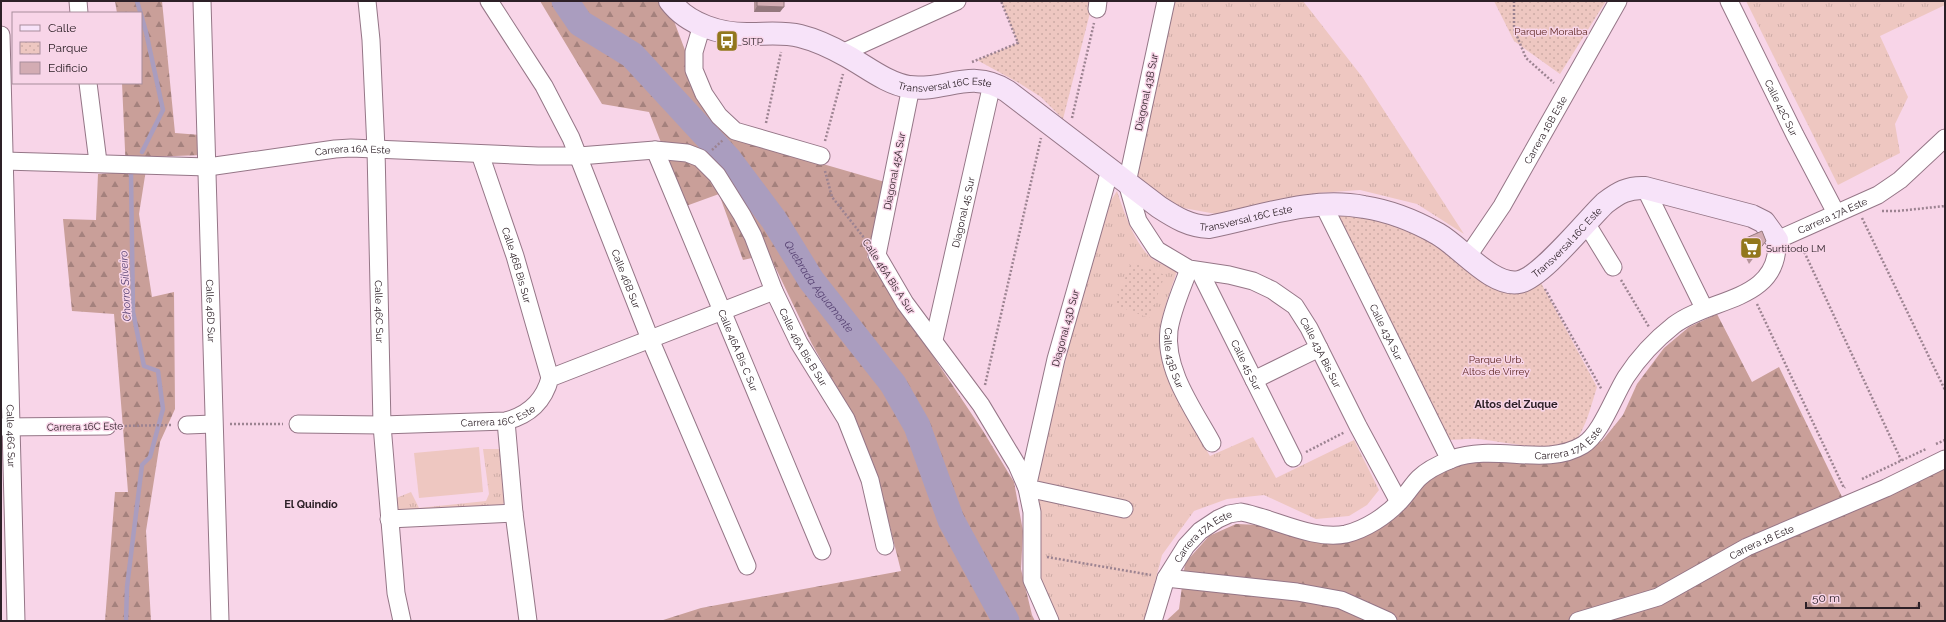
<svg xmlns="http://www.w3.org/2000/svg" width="1946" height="622" font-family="Raleway,sans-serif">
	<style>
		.grass { fill: url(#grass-tufts) }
		.forest { fill: url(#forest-firs) }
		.park { fill: url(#park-dots) }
		.pitch { fill: #eec7c1 }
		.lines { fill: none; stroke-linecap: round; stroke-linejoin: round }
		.stream { stroke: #aa9dbf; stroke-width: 4.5 }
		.river { stroke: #aa9dbf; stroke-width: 27 }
		.street-casing { stroke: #957687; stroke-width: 19 }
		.secondary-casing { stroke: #957687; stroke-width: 24 }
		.path { stroke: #9c8391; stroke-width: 2.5; stroke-dasharray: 2 2; stroke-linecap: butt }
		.street { stroke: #fff; stroke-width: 17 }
		.secondary { stroke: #f7e3f9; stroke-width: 22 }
		.wall { fill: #b5949a }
		.shaded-wall { fill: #94787d }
		.building { fill: #d3acb3; stroke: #94787d }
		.labels { text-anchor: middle; stroke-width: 3; stroke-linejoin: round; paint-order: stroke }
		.park-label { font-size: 10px; fill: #5e2722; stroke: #f8d5e8 }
		.poi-label { font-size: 10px; fill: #2d2027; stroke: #f8d5e8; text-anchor: start }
		.street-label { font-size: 10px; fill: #2d2027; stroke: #f8d5e8 }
		.water-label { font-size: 11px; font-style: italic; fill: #564172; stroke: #f8d5e8 }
		.neighbourhood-label { font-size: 11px; font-weight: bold; fill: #2d2027; stroke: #f8d5e8 }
	</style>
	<defs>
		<pattern id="grass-tufts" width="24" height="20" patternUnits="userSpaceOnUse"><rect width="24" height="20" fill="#eec7c1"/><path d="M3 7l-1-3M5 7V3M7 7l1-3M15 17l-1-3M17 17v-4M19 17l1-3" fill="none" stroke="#ccaba6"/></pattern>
		<pattern id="forest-firs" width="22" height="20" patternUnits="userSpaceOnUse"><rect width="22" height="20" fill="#c99f99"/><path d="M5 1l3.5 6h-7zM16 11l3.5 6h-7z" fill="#a4817d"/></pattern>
		<pattern id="park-dots" width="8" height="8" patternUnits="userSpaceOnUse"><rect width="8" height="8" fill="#eec7c1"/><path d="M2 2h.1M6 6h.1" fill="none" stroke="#ccaba6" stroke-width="1.8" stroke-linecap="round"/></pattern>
	</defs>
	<rect width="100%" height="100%" fill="#f8d5e8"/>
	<g class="grass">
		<polygon points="1174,1 1303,1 1363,78 1464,234 1417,204 1360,190 1317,193 1216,214 1178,207 1133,176"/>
		<polygon points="1746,1 1945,1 1945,5 1880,36 1908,97 1895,124 1900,153 1838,185"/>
		<path d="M1117 191C1124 212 1135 246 1154 260 1161 264 1170 268 1177 271 1172 287 1159 320 1160 336 1160 380 1189 419 1210 456L1253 437 1276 478 1354 440 1379 490 1367 505 1349 516 1316 519 1264 495 1227 499 1194 511 1162 555 1145 621H1056L1038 577 1036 481 1101 216Z"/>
		<polygon points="483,449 501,449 505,502 501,506 401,511 395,507 394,499 411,492 419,508 486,501 489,494"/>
	</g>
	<g class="forest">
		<polygon points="115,1 162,1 175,133 201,135 202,155 148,157 139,214 152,297 174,292 175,409 160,442 146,531 151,621 105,621 115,492 128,492 114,314 72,311 63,219 96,220 98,174 126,172 122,83 141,83 141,13 117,13"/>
		<polygon points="540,1 661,1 674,21 714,127 816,162 885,182 867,257 983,431 1014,482 1023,531 1021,569 1032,615 1035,621 660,621 701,608 901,571 880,487 857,424 812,344 769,254 743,260 719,194 686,206 649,112 602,104"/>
		<polygon points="1717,314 1752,382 1779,367 1843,499 1945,453 1945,621 1166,621 1179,609 1185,563 1209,536 1236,524 1261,525 1353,537 1435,471 1470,458 1523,464 1568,458 1602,441 1623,415 1637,384 1664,348 1689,327"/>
	</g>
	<g class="park">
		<polygon points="1001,1 1093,1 1063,119 1041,97 1019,83 977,60 1018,43"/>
		<polygon points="1494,1 1606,1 1560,74 1514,41"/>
		<path d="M1335 214 1363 217 1397 223 1452 252 1540 281 1597 387C1592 402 1585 433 1573 443 1558 455 1497 440 1477 439 1468 438 1458 440 1449 440Z"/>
		<polygon points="1131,262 1165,275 1149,318 1115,305"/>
	</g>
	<polygon class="pitch" points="479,447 483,492 419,498 414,453"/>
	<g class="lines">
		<g class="stream">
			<polyline points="137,1 146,32 163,110 142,152"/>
			<polyline points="126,621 127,587 142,465 150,457 163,409 158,371 144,366 133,312 131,173"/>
		</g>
		<path class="river" id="s1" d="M565 1 580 23 632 55 729 160 774 220 811 280 893 384 917 426 951 520 1006 621"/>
		<g class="street-casing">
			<g id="street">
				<polyline points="78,1 79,13"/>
				<path id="s2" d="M202 1 220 621"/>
				<path id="s3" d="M367 1 371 40 376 149 382 425 396 593 402 621"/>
				<path id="s4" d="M489 1 544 86 571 138 650 339 747 566"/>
				<path id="s5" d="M1166 1 1127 183 1138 221 1157 250 1189 269 1229 275 1253 281 1272 290 1295 306 1309 328 1358 426 1399 502"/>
				<path id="s6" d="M1729 1 1795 135 1836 213"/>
				<polyline points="1097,9 1098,1"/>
				<polyline points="702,25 694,52 694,70 704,94 719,116 735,131 821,156"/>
				<path id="s7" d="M1 35 16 621"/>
				<polyline points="842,53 957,1"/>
				<polyline points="88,83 98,162"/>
				<polyline points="911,87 877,255 905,303 981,405 1017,465 1027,488 1032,512 1032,580 1050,621"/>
				<path id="s8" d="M655 150 822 551"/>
				<path id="s9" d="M480 154 515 256 550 378"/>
				<path id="s10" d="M4 161 208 167 335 149 351 148 538 156H579L655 150 687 153 700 158 717 175 742 215 753 236 774 291 799 343 846 419 870 480 885 546"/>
				<polyline points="1110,170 1056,359 1027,488 1124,509"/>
				<polyline points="1645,188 1704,308"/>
				<path id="s11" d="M1323 204 1450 460"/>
				<polyline points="1586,223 1613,267"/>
				<path id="s12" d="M1468 256 1502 206 1618 1"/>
				<path id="s13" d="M1189 269C1182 288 1172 310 1169 330 1164 370 1194 410 1212 443"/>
				<path id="s14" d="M1200 272 1293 458"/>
				<path id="s15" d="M934 340 992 84"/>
				<polyline points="1254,380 1319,348"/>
				<polyline points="506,421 514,513 528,621"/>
				<path id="s16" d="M298 424 382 425 506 421C529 415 544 401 550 378L774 291"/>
				<polyline points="187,425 213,424"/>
				<polyline points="1,427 107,426"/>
				<polyline points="389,519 514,513"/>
				<polyline points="1166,578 1297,592 1341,600 1388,621"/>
				<path id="s17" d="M1153 621 1166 578 1186 546 1200 531 1218 519 1229 514 1241 512C1273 518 1314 541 1346 534 1366 529 1386 516 1400 501 1407 494 1412 485 1419 478 1427 470 1442 463 1452 459 1495 443 1545 468 1583 445 1601 434 1614 396 1626 377 1639 357 1655 340 1674 325 1711 297 1780 302 1777 240L1878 195 1900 180 1945 138"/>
				<path id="s18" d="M1578 621 1658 597 1747 547 1886 488 1945 459"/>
			</g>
		</g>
		<g class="secondary-casing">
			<g id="secondary">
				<path id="s19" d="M670 1C688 25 722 35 751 34 767 34 784 32 800 36 816 40 833 48 847 56 867 67 886 83 909 87 945 92 971 68 1007 91L1159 207C1176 218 1189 226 1209 227 1260 217 1311 197 1364 207 1390 211 1415 221 1438 234 1461 247 1492 287 1519 282 1541 278 1587 220 1605 203 1618 193 1628 187 1645 188L1752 216 1764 222 1777 240"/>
			</g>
		</g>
		<g class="path">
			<polyline points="1514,1 1514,29 1526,58 1554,83"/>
			<polyline points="972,62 1018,43 1001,1"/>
			<polyline points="1072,118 1094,23"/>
			<polyline points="766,123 781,52"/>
			<polyline points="825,141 843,74"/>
			<polyline points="712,150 723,140"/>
			<polyline points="825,171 832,197 865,239"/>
			<polyline points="1882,211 1898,211 1945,206"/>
			<polyline points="1862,218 1945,390"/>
			<polyline points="1801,245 1902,462"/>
			<polyline points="1621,280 1649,327"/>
			<polyline points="1545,289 1602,390"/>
			<polyline points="1757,304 1844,488 1845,487"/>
			<polyline points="985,385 1041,138"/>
			<polyline points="230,424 283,424"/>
			<polyline points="121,426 172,425"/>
			<polyline points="1936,444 1945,440"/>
			<polyline points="1306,452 1345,432"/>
			<polyline points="1862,479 1926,449"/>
			<polyline points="1047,557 1151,575"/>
		</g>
		<use href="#street" class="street"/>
		<use href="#secondary" class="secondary"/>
	</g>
	<g class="wall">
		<polygon points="754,1 784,1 780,12 754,12"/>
		<polygon points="1746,238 1761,248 1749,264 1740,246"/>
	</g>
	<polygon class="shaded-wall" points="757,6 784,7 780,12 754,12"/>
	<g class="building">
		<polygon points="757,1 784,1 784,7 757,6"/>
		<polygon points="1762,231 1766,241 1754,256 1746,238"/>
	</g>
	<defs>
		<g id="bus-square" transform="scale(1.15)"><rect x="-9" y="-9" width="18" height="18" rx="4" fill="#92771d" stroke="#f8d5e8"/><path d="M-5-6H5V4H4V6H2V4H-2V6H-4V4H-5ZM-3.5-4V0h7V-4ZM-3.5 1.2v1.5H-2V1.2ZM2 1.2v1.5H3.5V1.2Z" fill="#fff"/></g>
		<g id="supermarket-square" transform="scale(1.15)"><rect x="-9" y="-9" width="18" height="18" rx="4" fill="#92771d" stroke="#f8d5e8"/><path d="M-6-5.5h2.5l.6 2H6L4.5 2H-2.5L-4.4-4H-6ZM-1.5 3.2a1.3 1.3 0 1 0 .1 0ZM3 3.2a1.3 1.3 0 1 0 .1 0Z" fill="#fff"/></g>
	</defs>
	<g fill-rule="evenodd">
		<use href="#bus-square" x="727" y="41"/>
		<use href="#supermarket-square" x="1751" y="248"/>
	</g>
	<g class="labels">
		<g class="park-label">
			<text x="1551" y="35">Parque Moralba</text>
			<text x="1496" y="363">Parque Urb.<tspan x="1496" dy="12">Altos de Virrey</tspan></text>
		</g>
		<g class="poi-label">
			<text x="742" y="45">SITP</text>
			<text x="1766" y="252">Surtitodo LM</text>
		</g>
		<g class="street-label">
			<text dy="4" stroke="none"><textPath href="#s19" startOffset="297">Transversal 16C Este</textPath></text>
			<text transform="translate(1146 92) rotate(-78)" y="4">Diagonal 43B Sur</text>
			<text dy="4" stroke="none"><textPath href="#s6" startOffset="119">Calle 42C Sur</textPath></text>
			<text dy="4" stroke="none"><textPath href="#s12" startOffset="148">Carrera 16B Este</textPath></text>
			<text dy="4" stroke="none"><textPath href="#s10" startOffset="350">Carrera 16A Este</textPath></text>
			<text transform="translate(894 171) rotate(-79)" y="4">Diagonal 45A Sur</text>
			<text dy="4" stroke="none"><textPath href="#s15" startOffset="131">Diagonal 45 Sur</textPath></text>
			<text dy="4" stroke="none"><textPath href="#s17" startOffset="880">Carrera 17A Este</textPath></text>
			<text dy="4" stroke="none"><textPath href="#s19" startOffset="645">Transversal 16C Este</textPath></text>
			<text dy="4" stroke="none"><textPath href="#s19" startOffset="1003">Transversal 16C Este</textPath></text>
			<text dy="4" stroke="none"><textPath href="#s9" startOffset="117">Calle 46B Bis Sur</textPath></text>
			<text transform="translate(889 276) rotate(57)" y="4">Calle 46A Bis A Sur</text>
			<text dy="4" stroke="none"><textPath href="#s4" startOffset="311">Calle 46B Sur</textPath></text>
			<text dy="4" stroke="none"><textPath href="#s2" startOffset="310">Calle 46D Sur</textPath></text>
			<text dy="4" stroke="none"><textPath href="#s3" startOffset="311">Calle 46C Sur</textPath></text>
			<text transform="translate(1065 328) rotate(-75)" y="4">Diagonal 43D Sur</text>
			<text dy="4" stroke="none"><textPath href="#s11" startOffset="143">Calle 43A Sur</textPath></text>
			<text dy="4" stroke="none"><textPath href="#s10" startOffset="916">Calle 46A Bis B Sur</textPath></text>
			<text dy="4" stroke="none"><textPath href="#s8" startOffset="217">Calle 46A Bis C Sur</textPath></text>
			<text dy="4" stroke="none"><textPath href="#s5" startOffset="465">Calle 43A Bis Sur</textPath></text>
			<text dy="4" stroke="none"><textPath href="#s13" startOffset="93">Calle 43B Sur</textPath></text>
			<text dy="4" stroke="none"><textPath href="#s14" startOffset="104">Calle 45 Sur</textPath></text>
			<text dy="4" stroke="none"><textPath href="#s16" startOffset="201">Carrera 16C Este</textPath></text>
			<text transform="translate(85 426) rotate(-1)" y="4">Carrera 16C Este</text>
			<text dy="4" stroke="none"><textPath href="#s7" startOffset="401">Calle 46G Sur</textPath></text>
			<text dy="4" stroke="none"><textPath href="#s17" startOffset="510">Carrera 17A Este</textPath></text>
			<text dy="4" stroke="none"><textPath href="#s17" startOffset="102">Carrera 17A Este</textPath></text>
			<text dy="4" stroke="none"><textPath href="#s18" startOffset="201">Carrera 18 Este</textPath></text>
		</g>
		<g class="water-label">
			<text transform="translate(125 286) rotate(-93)" y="4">Chorro Silveiro</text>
			<text dy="4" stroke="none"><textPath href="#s1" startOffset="386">Quebrada Aguamonte</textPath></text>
		</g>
		<g class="neighbourhood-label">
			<text x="1516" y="408">Altos del Zuque</text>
			<text x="311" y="508">El Quindío</text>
		</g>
	</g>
	<rect width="1946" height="622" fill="none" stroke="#2d2027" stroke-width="4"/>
	<rect x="12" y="12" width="130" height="72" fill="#f8d5e8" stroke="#a78d9b"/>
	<rect x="20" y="25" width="20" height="6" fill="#f7e3f9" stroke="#a78d9b"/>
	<text x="48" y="32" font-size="12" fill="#2d2027">Calle</text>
	<rect x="20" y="42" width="20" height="12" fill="url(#park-dots)" stroke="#a78d9b"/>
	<text x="48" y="52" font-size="12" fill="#2d2027">Parque</text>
	<rect x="20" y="62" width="20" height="12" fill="#d3acb3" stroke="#a78d9b"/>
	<text x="48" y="72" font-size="12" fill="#2d2027">Edificio</text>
	<path d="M1806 602v6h113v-6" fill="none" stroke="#2d2027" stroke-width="2"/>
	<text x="1812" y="602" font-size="12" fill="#2d2027" stroke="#f8d5e8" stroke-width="3" paint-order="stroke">50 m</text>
</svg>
